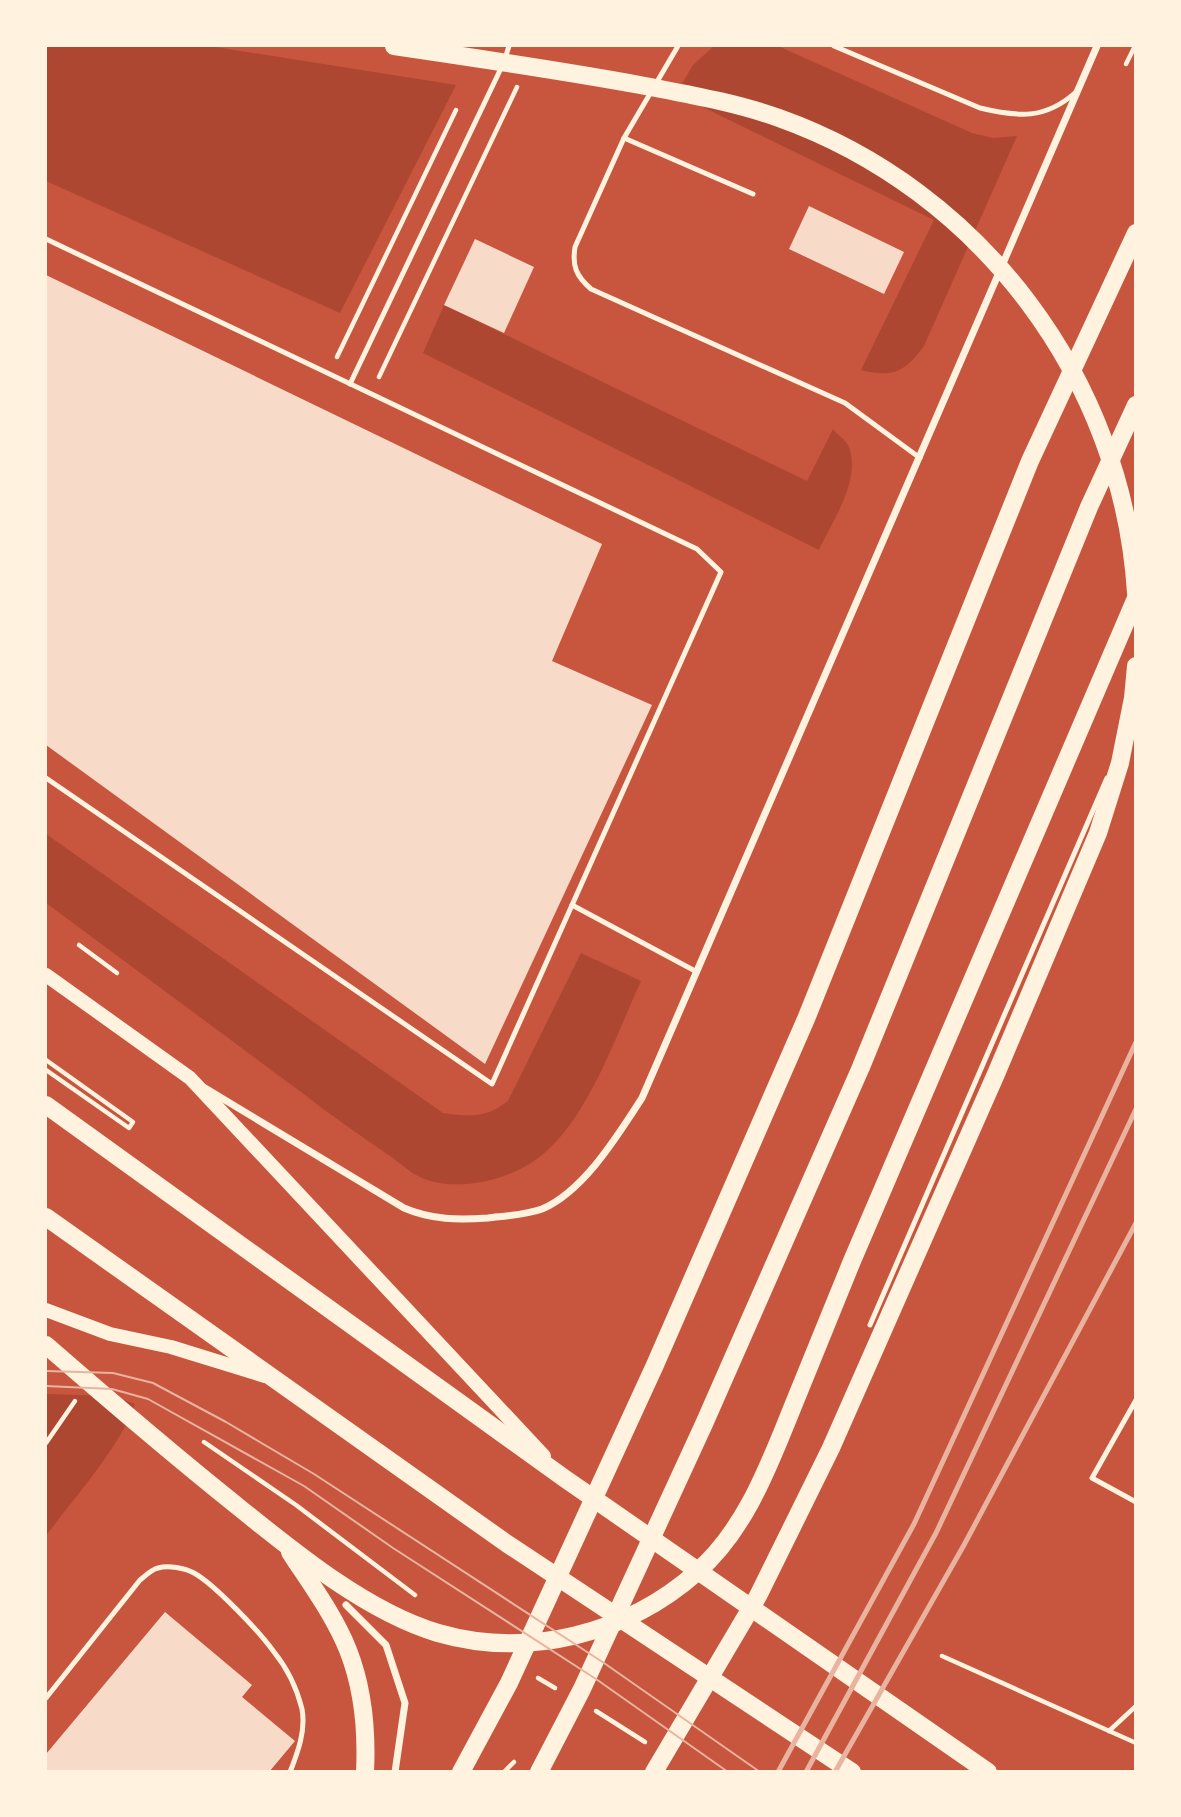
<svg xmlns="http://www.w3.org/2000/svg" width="1181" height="1817" font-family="Rubik,sans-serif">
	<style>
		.green { fill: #ae4732 }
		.building { fill: #f7dbc8 }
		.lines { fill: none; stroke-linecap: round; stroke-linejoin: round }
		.path { stroke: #fff3e0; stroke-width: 4.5 }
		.service { stroke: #fff3e0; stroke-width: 5 }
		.minor { stroke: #fff3e0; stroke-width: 7 }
		.secondary { stroke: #fff3e0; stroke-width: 14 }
		.primary { stroke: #fff3e0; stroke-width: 18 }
		.tram { stroke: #e9b49f; stroke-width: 2 }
		.rail { stroke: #e9b49f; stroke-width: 5 }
	</style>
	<rect width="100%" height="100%" fill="#c8553d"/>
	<g class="green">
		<polygon points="46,46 209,46 456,85 340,313 46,181"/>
		<path d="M714 46H778L972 133 993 138 1017 136 924 346C905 372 893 378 861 370L934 220 676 94 693 65Z"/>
		<path d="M444 305 807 481 833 429C837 434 845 440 848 445 863 478 832 521 819 550L423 353Z"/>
		<path d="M46 834 443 1113C470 1117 486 1118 508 1101L581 953 641 981C615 1037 586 1126 534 1161 505 1181 455 1192 422 1178 410 1173 398 1161 387 1154 358 1134 329 1114 301 1092 216 1029 131 966 46 903Z"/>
		<path d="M46 1394 111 1396 135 1404C121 1446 73 1499 46 1536Z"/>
	</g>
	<g class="building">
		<polygon points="809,206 904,252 884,294 789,249"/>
		<polygon points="475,239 534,267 504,333 444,305"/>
		<polygon points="46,275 602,544 552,661 652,705 485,1064 46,745"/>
		<polygon points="165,1612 252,1685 242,1697 295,1741 269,1772 46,1772 46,1754"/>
	</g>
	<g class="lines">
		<g class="path">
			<polyline points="1126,64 1135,46"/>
			<polyline points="337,357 456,110"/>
			<polyline points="379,377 517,87"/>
			<polyline points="79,945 117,973"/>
			<polyline points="46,1060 133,1122 129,1128 46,1070"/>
			<polyline points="204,1442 296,1505 415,1595"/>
			<polyline points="46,1443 75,1401"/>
			<polyline points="942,1656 1136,1743"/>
			<polyline points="538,1678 555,1688"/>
			<polyline points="596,1711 645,1742"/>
			<polyline points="1109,1731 1136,1706"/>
			<polyline points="504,1772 514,1762"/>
		</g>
		<g class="service">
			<path d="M834 46 980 108C1018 117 1045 120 1076 92"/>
			<polyline points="624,138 678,46"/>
			<path d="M753 194 624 138 575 247C572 266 576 276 591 289L845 403 920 458"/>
			<polyline points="46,239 697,549 721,572 492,1084 46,778"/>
			<polyline points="350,384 504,62 509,46"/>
			<polyline points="572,905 697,972"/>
			<polyline points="870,1325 1107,778"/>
			<polyline points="1136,1400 1092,1478 1136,1502"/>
			<path d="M46 1698 140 1580C145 1576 152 1569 158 1568 168 1565 185 1568 194 1573 214 1584 260 1632 274 1652 287 1668 297 1689 302 1709 306 1730 298 1752 290 1772"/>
		</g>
		<g class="minor">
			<path d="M205 1088 404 1208C432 1220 458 1220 488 1218 505 1216 526 1215 542 1209 584 1191 618 1135 642 1098L1097 46"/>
			<polyline points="346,1605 386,1645 405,1703 395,1772"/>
		</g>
		<g class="secondary">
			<polyline points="46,975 190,1078 544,1456"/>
			<polyline points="46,1310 110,1334 171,1347 265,1376"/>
		</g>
		<g class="primary">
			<path d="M394 46C476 58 558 70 640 85 686 94 734 102 779 118 981 190 1123 380 1136 593"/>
			<polyline points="46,1105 564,1478 988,1772"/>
			<polyline points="46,1217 506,1543 852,1772"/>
			<path d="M46 1345C108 1399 171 1453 236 1505 294 1552 367 1612 438 1633 528 1659 627 1634 697 1572 746 1529 769 1465 793 1406 813 1358 832 1309 852 1261 946 1040 1041 819 1136 598"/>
			<path d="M290 1552C310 1583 334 1615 348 1650 363 1688 367 1731 365 1772"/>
			<polyline points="461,1772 509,1683 655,1365 806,1019 1030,461 1136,233"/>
			<polyline points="539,1772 582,1689 704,1424 861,1067 1089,507 1136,405"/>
			<polyline points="654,1772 758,1596 831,1448 996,1074 1098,833 1120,763 1133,698 1136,666"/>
		</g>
		<g class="tram">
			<polyline points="46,1371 113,1373 153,1383 226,1422 314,1474 604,1663 760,1772"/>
			<polyline points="46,1386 112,1389 148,1399 304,1486 393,1548 596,1679 728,1772"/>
		</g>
		<g class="rail">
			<polyline points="778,1772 914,1524 1136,1042"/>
			<polyline points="806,1772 936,1533 1136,1109"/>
			<polyline points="835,1772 964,1545 1136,1223"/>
		</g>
	</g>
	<rect width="1181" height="1817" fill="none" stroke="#fff3e0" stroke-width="94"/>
</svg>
